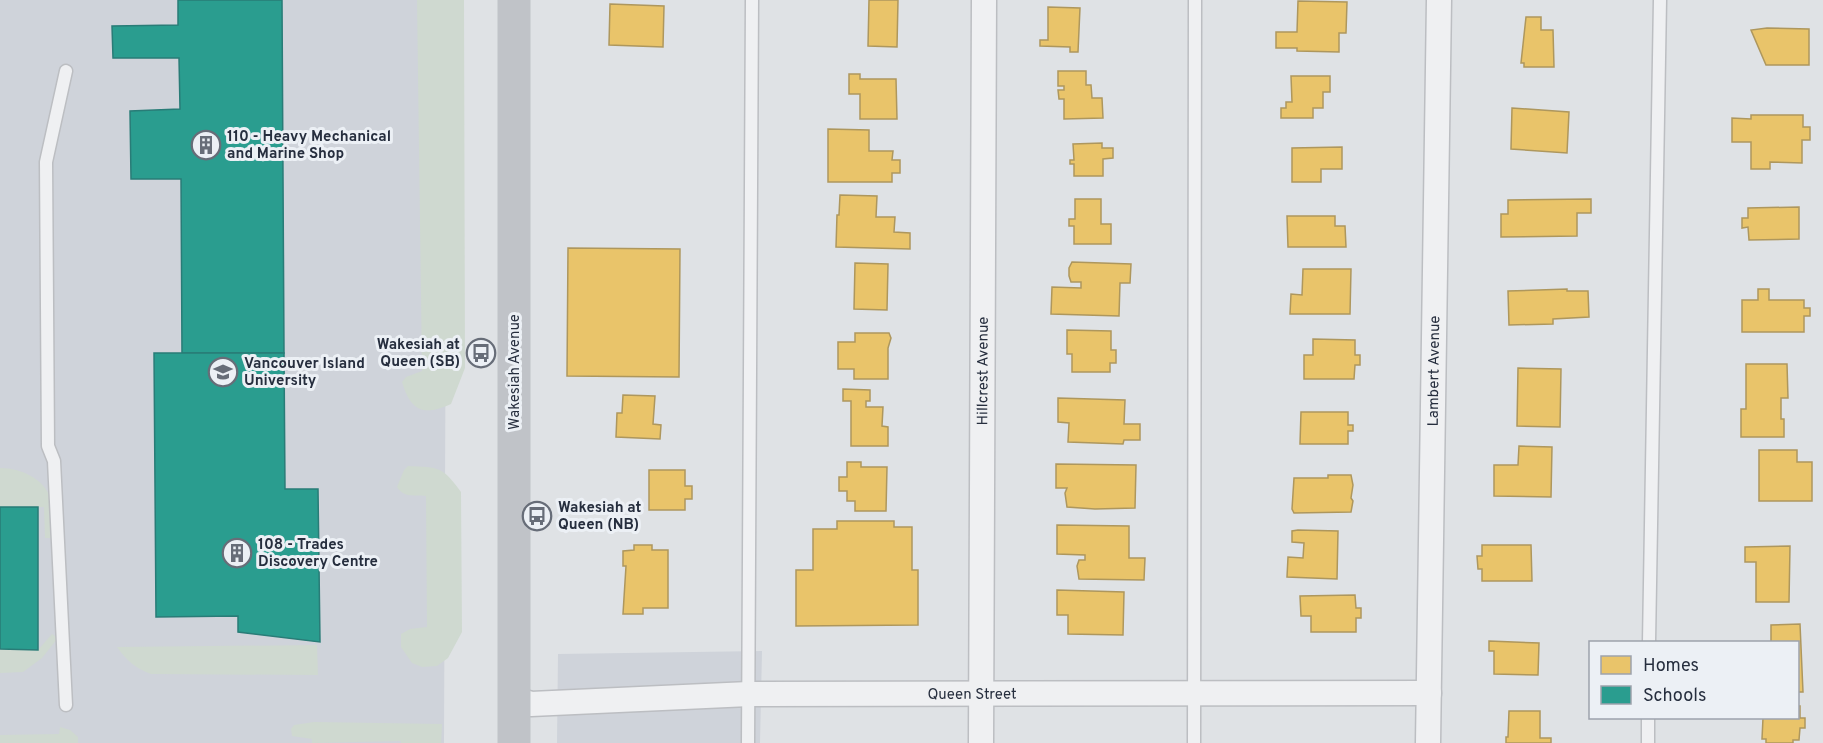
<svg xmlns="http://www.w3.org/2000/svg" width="1823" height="743" font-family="Overpass,sans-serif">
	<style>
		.built { fill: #cfd3da }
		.green { fill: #cfd9d0 }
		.homes { fill: #e9c46a; stroke: #ae975d; stroke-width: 1.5 }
		.schools { fill: #2a9d8f; stroke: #297c77; stroke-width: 1.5 }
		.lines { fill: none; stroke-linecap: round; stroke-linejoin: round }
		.lane-casing { stroke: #bcbec2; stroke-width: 15 }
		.street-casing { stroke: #bcbec2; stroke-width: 27 }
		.lane { stroke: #eff0f2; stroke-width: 12 }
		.street { stroke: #eff0f2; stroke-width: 24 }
		.secondary { stroke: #c0c3c8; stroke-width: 33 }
		.labels { text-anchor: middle; stroke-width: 6; stroke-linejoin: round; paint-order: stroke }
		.poi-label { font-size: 15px; font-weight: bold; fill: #262e3e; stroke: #ecf0f5; text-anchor: start }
		.street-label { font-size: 15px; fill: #262e3e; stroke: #ecf0f5 }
	</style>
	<rect width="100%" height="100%" fill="#dfe2e5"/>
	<g class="built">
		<polygon points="0,0 447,0 444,743 0,743"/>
		<polygon points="762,651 760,743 557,743 558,654"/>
	</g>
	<g class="green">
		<path d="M417 0H464L465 368 451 404C424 416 411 412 402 382L406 377 422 371Z"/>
		<path d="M408 466C439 467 443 467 461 492L462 632 448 658 437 666 422 667 412 663 401 647V634L410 629 427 627 426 496C415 495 404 498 397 487L404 470Z"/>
		<path d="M0 468C22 468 48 480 52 504 54 515 52 527 52 538H45L44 507H0Z"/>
		<polygon points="52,634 58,638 42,658 23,672 0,673 0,649 38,650"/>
		<path d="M317 645 318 675 151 674C135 668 127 661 117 647Z"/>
		<polygon points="314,722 442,724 441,743 401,743 401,741 312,743 312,739 292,736 291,729 294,725"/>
		<polygon points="60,727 70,730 78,737 78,743 0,743 0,735 59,734"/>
	</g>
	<g class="homes">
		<polygon points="869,0 898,0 897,47 868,46"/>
		<polygon points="1298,1 1347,2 1346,33 1339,33 1339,52 1297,51 1297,48 1276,48 1276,32 1297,32"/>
		<polygon points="610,4 664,6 663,47 609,45"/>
		<polygon points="1048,7 1080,8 1078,52 1070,52 1070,47 1040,46 1040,40 1048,40"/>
		<polygon points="1526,17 1541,17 1541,30 1553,30 1554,67 1524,67 1524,63 1521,63"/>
		<polygon points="1767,28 1809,29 1809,65 1766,65 1751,30"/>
		<polygon points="1058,71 1086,71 1086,85 1091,85 1092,98 1102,98 1103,118 1064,119 1064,99 1059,99 1058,90 1064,90 1064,86 1058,86"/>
		<polygon points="849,74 860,74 860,79 896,79 897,119 860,119 860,94 849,94"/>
		<polygon points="1291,76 1330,76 1330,92 1323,92 1323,108 1313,108 1313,118 1281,118 1281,108 1286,108 1286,102 1292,102"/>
		<polygon points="1512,108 1569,112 1567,153 1511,149"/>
		<polygon points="1751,115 1803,115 1803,127 1810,127 1810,140 1802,140 1802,163 1770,162 1770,169 1751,169 1751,142 1732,142 1732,118 1751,119"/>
		<polygon points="828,129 869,130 869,151 893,151 892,160 900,160 900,173 892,173 892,182 828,182"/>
		<polygon points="1102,143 1102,148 1113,148 1113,158 1103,159 1103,176 1074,176 1074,164 1070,164 1070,160 1074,160 1073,144"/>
		<polygon points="1342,147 1342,169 1321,169 1321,182 1292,182 1292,148"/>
		<polygon points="840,195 877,196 876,217 895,217 894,232 910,233 910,249 836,247 837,215 839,215"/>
		<polygon points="1075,199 1101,199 1101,224 1111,224 1111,244 1074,244 1074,226 1069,226 1069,219 1075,219"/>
		<polygon points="1591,199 1591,213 1577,213 1577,236 1501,237 1501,214 1508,214 1508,200"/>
		<polygon points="1799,207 1799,239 1749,240 1748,227 1742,228 1742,218 1748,218 1748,208"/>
		<polygon points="1287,216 1335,216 1335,226 1345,226 1346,247 1288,247"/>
		<polygon points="568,248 680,249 679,377 567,376"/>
		<polygon points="1072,262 1131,264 1130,283 1120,283 1119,316 1051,314 1052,287 1081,288 1081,282 1071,282 1069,276 1069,268"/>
		<polygon points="855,263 888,264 887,310 854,309"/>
		<polygon points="1303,269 1351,269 1350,314 1290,314 1291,294 1302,295"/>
		<polygon points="1567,289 1567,291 1588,291 1589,317 1553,319 1553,324 1509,325 1508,291"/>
		<polygon points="1758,289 1769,289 1769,300 1804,300 1804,308 1810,308 1810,316 1804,316 1804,332 1742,332 1742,300 1758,300"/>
		<polygon points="1067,330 1111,331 1111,350 1116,350 1116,363 1110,363 1110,372 1072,372 1072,354 1067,354"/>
		<polygon points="855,333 889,333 891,338 888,348 888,379 854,379 854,369 838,369 838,342 855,342"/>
		<polygon points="1313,339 1355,340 1355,355 1360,355 1360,365 1355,365 1354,379 1304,379 1304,355 1313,355"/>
		<polygon points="1746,364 1787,364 1788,398 1781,398 1781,419 1784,419 1784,437 1741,437 1741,409 1746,409"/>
		<polygon points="1518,368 1561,369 1560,427 1517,426"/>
		<polygon points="843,389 870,390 870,401 866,401 866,407 883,407 882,426 888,427 888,446 851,446 851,401 843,401"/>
		<polygon points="623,395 655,396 653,424 661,425 660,439 616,437 617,413 622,413"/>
		<polygon points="1058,398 1125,400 1124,424 1140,424 1140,440 1124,440 1123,444 1068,442 1069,423 1058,422"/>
		<polygon points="1301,412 1348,412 1348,425 1353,425 1353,431 1348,431 1348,444 1300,444"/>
		<polygon points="1519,446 1552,447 1551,497 1494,496 1494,465 1518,465"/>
		<polygon points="1759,450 1797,450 1797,462 1812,462 1812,501 1759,501"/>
		<polygon points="847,462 861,462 861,467 887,467 886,511 855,511 855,501 847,501 847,491 839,491 839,477 847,477"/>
		<polygon points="1056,464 1136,465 1135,508 1095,509 1067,507 1065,493 1067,488 1056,488"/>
		<polygon points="649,470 685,470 685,486 692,486 692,499 685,499 685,510 649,510"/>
		<polygon points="1328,475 1351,475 1353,485 1351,498 1353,501 1351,512 1294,513 1292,509 1294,478 1328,478"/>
		<polygon points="837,521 894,521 894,527 912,527 912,570 918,570 918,625 796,626 796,570 813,570 813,529 837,529"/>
		<polygon points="1057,525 1129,526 1129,558 1145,558 1144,580 1079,579 1077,566 1079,560 1085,560 1085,555 1057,554"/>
		<polygon points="1298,530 1338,531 1337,579 1287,577 1288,557 1303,558 1304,543 1292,542 1292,531"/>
		<polygon points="634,545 652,545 652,550 668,550 668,608 643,608 643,614 623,614 626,566 623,566 623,551 634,550"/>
		<polygon points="1482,545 1531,545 1532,581 1482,581 1482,569 1478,569 1477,556 1482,556"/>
		<polygon points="1790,546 1789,602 1756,602 1756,562 1745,562 1745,547"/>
		<polygon points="1057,590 1124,592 1123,635 1068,634 1068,615 1057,615"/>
		<polygon points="1355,595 1356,608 1361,608 1361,618 1356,618 1356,632 1311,632 1311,616 1301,616 1300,596"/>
		<polygon points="1800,624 1803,692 1798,692 1798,642 1771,642 1771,625"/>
		<polygon points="1489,641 1539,643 1538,675 1494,674 1494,651 1489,651"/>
		<polygon points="1798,706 1800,706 1800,718 1805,718 1805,728 1800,728 1799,740 1793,740 1793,743 1766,743 1766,739 1762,739 1763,718 1798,718"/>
		<polygon points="1509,711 1540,711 1540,738 1551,738 1551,743 1506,743 1506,737 1508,737"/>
	</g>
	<g class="schools">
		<polygon points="178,0 282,0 284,353 182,353 181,179 131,179 130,111 180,109 179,58 113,58 112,26 178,25"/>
		<polygon points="154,353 284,353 285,489 318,489 320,642 238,632 238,616 156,617"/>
		<polygon points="0,507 38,507 38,650 0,649"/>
	</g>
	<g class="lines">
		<g class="lane-casing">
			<g id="lane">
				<polyline points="66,71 46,162 48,446 54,461 66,705"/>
				<polyline points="1649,642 1660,0"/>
				<polyline points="748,743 752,0"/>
				<polyline points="1194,743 1195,0"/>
				<polyline points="1648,743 1648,718"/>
			</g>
		</g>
		<g class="street-casing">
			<g id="street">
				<path id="s1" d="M515 699 531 704 749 694 1429 693"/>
				<path id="s2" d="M981 743 984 0"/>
				<path id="s3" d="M1428 743 1439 0"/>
			</g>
		</g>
		<use href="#lane" class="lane"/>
		<use href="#street" class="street"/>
		<polyline class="secondary" points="514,0 514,743"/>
	</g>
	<defs>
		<g id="building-ring" transform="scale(1.5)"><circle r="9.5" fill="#ecf0f5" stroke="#676d78" stroke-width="1.5"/><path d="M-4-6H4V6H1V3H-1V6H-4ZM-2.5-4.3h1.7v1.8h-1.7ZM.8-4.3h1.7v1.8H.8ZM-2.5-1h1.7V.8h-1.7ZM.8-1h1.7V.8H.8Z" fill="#676d78"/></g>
		<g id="bus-ring" transform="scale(1.5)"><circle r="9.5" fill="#ecf0f5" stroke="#676d78" stroke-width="1.5"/><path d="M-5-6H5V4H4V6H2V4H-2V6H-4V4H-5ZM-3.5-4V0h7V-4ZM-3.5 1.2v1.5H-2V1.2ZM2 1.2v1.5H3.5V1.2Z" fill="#676d78"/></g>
		<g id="university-ring" transform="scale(1.5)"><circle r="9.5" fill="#ecf0f5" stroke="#676d78" stroke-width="1.5"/><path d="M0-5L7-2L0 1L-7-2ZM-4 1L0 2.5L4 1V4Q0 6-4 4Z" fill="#676d78"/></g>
	</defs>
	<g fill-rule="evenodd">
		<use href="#building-ring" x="206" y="145"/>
		<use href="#bus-ring" x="481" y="353"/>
		<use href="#university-ring" x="223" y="372"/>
		<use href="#bus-ring" x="537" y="516"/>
		<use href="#building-ring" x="237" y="553"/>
	</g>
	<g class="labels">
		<g class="poi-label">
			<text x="227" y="141">110 - Heavy Mechanical<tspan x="227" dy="17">and Marine Shop</tspan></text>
			<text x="460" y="349" text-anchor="end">Wakesiah at<tspan x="460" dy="17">Queen (SB)</tspan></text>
			<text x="244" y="368">Vancouver Island<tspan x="244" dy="17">University</tspan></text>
			<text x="558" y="512">Wakesiah at<tspan x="558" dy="17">Queen (NB)</tspan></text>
			<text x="258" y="549">108 - Trades<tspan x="258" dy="17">Discovery Centre</tspan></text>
		</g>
		<g class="street-label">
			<text transform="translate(514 372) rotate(-90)" y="5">Wakesiah Avenue</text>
			<text dy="5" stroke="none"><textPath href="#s2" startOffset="372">Hillcrest Avenue</textPath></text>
			<text dy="5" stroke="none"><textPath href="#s3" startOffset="372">Lambert Avenue</textPath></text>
			<text dy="5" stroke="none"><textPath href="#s1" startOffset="458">Queen Street</textPath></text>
		</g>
	</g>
	<rect x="1589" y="641" width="210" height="78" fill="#ecf0f5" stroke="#9da2ac" stroke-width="1.5"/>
	<rect x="1601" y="656" width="30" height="18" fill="#e9c46a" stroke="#9da2ac" stroke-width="1.5"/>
	<text x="1643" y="671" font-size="18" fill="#262e3e">Homes</text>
	<rect x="1601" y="686" width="30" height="18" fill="#2a9d8f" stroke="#9da2ac" stroke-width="1.5"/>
	<text x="1643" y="701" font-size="18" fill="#262e3e">Schools</text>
</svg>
